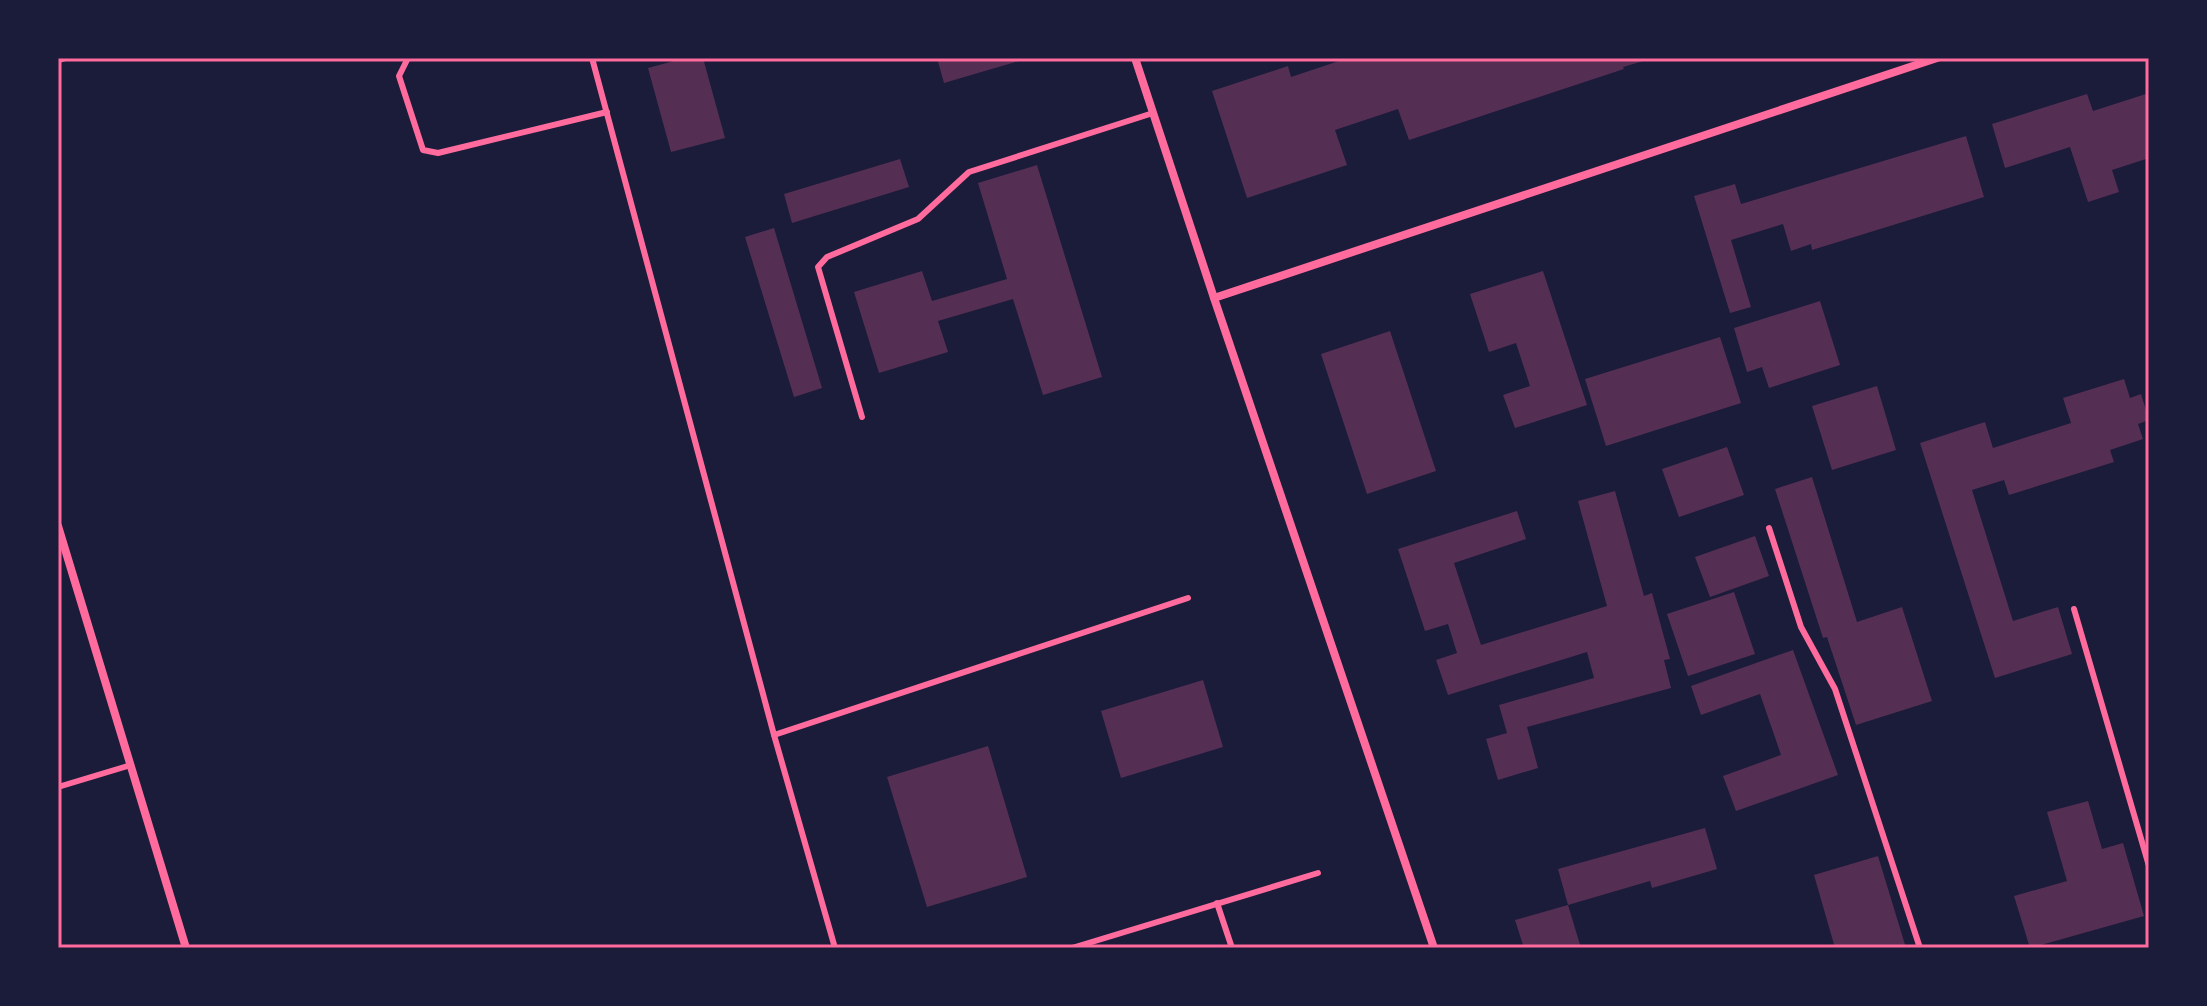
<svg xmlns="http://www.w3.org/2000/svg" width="2207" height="1006" font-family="Overpass,sans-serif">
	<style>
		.building { fill: #542f53 }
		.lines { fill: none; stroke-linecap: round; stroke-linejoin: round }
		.service { stroke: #ff6b9d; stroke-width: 6 }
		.minor { stroke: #ff6b9d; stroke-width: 8 }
		.neatline { fill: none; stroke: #ff6b9d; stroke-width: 3 }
	</style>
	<rect width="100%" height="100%" fill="#1b1b3a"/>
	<g class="building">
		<polygon points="685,58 703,58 725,138 671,152 648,68"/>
		<polygon points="937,58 1026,58 1026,59 944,83"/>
		<polygon points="1348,58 1490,60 1650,59 1623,67 1624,69 1409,140 1398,109 1335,130 1347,165 1247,198 1212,91 1288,66 1291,77"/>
		<polygon points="2149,93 2149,158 2112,170 2119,192 2088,202 2070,147 2005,168 1992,124 2087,94 2093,111"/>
		<polygon points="1966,136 1984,197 1812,250 1811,244 1791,251 1783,224 1731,240 1751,307 1730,313 1694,196 1735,184 1741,204"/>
		<polygon points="900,159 909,187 792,223 784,194"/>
		<polygon points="1037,165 1102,377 1043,395 1013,299 938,321 948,352 879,373 854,292 922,271 932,301 1007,279 978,183"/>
		<polygon points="774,228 822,388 794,397 745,237"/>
		<polygon points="1543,271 1587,405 1515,428 1503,395 1530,386 1516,343 1489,352 1470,294"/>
		<polygon points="1820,301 1840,365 1769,388 1762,367 1747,372 1734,328"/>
		<polygon points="1390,331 1436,471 1367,494 1321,354"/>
		<polygon points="1720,337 1741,403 1606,446 1585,379"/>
		<polygon points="2124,379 2130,398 2141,394 2149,420 2138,424 2143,439 2110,450 2114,462 2009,495 2004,480 1972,490 2013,621 2058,607 2072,654 1995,678 1920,443 1985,422 1993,448 2071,423 2063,398"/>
		<polygon points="1877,386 1896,450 1832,470 1812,406"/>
		<polygon points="1727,447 1744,495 1679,517 1662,469"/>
		<polygon points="1812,477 1857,622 1902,607 1932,701 1856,725 1827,637 1823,638 1775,489"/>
		<polygon points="1615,491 1644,596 1652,593 1670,659 1664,660 1671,688 1527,727 1538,768 1498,780 1486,739 1507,733 1499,705 1594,678 1587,652 1448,695 1436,660 1457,653 1448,624 1425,631 1398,549 1517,511 1526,539 1454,563 1481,645 1607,606 1578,501"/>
		<polygon points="1755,536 1769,576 1710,597 1695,557"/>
		<polygon points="1734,592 1755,654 1688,676 1667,614"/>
		<polygon points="1793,650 1838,775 1736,811 1723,776 1781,755 1760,694 1701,715 1691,686"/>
		<polygon points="1203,680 1223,747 1121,778 1101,711"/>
		<polygon points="988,746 1027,877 927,907 887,777"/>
		<polygon points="2088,801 2102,849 2123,843 2144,916 2030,948 2014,896 2067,881 2047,812"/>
		<polygon points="1705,828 1717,869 1652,888 1650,881 1568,905 1558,869"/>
		<polygon points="1878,856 1906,948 1835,948 1814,875"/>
		<polygon points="1568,905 1581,948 1524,948 1515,920"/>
	</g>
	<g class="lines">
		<g class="service">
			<polyline points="408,58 399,76 423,150 438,153 607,112"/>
			<polyline points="592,58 774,735 835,948"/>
			<polyline points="58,60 65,58"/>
			<polyline points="862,417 818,267 827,257 918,219 969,172 1153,113"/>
			<polyline points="1769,528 1801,627 1835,689 1920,948"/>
			<polyline points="2074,609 2149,866"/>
			<polyline points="774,735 1188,598"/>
			<polyline points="58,787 131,765"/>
			<polyline points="1217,903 1232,948"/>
			<polyline points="1072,948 1318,873"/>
		</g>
		<g class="minor">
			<polyline points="1135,58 1214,298 1434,948"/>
			<polyline points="1214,298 1937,58"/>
			<polyline points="58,526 186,948"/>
		</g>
	</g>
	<rect width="2207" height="1006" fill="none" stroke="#1b1b3a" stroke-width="120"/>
	<rect x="60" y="60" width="2087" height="886" class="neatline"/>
</svg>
